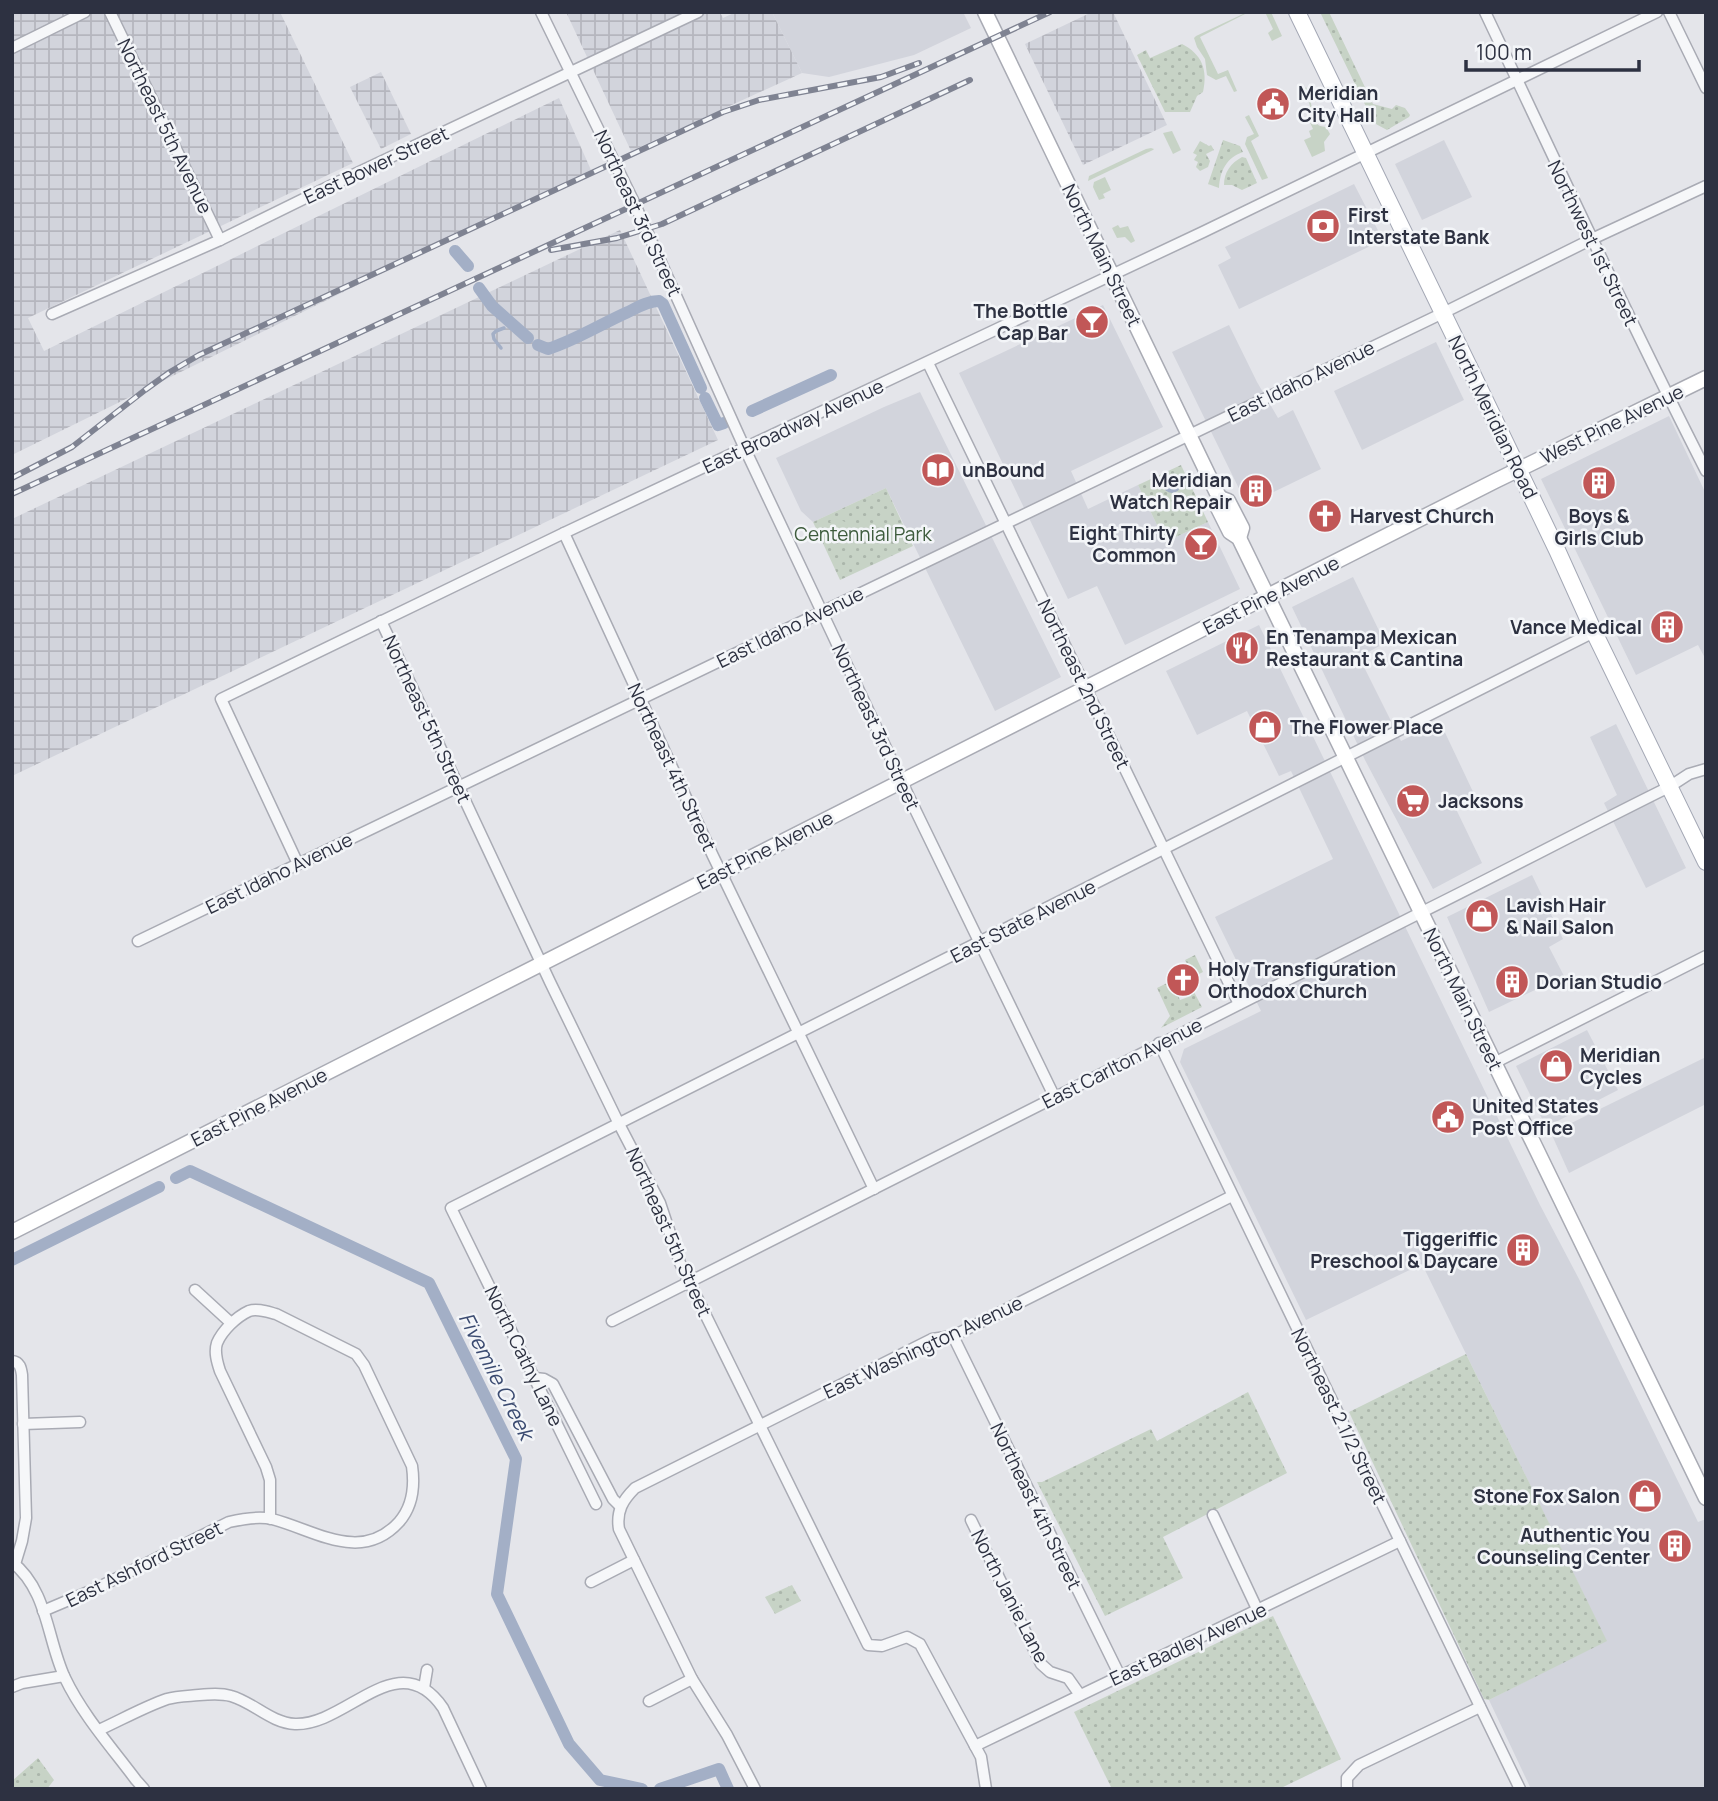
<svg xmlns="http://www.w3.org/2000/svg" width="1718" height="1801" font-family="Manrope,sans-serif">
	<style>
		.built { fill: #d2d4dc }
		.industrial { fill: url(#industrial-grid) }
		.grass { fill: url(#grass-dots) }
		.garden { fill: #c7d3c6 }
		.water { fill: url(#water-rules) }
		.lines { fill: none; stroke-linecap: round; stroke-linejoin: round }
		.stream { stroke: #a3afc6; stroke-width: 3.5 }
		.canal { stroke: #a3afc6; stroke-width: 12 }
		.street-casing { stroke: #a9abb4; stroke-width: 13 }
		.secondary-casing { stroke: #a9abb4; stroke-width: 17 }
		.primary-casing { stroke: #a4a8b5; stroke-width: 18 }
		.street { stroke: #f6f7f9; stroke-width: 10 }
		.secondary { stroke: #fff; stroke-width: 14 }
		.primary { stroke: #fff; stroke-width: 16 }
		.rail-casing { stroke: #7f8392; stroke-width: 6 }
		.rail { stroke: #f3f5f8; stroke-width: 3.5; stroke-dasharray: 10; stroke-linecap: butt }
		.labels { text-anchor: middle; stroke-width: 5; stroke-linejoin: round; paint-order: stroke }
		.poi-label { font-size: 19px; font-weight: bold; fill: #2d3141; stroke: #f3f5f8; text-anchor: start }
		.street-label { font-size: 19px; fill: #2d3141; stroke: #f3f5f8 }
		.park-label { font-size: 19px; fill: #3d5b3c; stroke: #f3f5f8 }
		.water-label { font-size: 21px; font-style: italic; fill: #3b4b71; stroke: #f3f5f8 }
	</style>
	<defs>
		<pattern id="industrial-grid" width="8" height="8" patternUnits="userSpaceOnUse" patternTransform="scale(1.75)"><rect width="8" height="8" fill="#d2d4dc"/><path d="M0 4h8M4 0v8" fill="none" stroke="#b5b6be"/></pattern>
		<pattern id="grass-dots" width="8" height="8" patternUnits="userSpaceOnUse" patternTransform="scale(1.75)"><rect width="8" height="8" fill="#c7d3c6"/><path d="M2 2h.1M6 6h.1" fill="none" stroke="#abb6ab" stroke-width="1.8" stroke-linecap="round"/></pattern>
		<pattern id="water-rules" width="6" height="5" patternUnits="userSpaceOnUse" patternTransform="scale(1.75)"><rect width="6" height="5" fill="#a3afc6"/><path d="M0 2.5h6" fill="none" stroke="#858fa2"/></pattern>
	</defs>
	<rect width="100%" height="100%" fill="#e4e5ea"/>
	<g class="built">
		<polygon points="772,12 963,12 971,28 914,55 829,77 802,73"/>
		<polygon points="1444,140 1472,197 1422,220 1395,164"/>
		<polygon points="1354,184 1383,240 1239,309 1218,265 1231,258 1225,247"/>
		<polygon points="1103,305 1163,427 1071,471 1088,509 1138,485 1165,542 1208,522 1240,589 1125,645 1097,586 1068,599 959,373"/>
		<polygon points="1229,325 1257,382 1278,418 1293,410 1321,469 1247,505 1172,352"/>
		<polygon points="1436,342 1464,400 1362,450 1334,391"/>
		<polygon points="920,392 1061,677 995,711 886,488 813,522 801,511 776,458 884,407"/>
		<polygon points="1669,416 1706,494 1706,660 1698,645 1636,675 1541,479"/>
		<polygon points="1353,577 1385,643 1359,657 1401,741 1440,722 1475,796 1455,807 1482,863 1433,889 1365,760 1292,607"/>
		<polygon points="1259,625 1540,1205 1579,1279 1698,1522 1706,1519 1706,1789 1531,1789 1489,1700 1606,1640 1422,1264 1306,1320 1180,1062 1184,1049 1261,1011 1215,917 1333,859 1291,771 1279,776 1247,711 1197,735 1166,671"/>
		<polygon points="1616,724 1686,868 1646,888 1604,803 1617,795 1590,737"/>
		<polygon points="1532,875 1563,939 1549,947 1564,976 1489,1012 1447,917"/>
		<polygon points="1587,1030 1618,1090 1546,1127 1516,1066"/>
		<polygon points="1706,1057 1706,1104 1569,1173 1551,1133"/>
	</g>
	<g class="industrial">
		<polygon points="12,12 280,12 353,163 28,318 44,351 559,98 591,170 12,455"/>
		<polygon points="566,12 720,12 723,18 736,12 772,12 802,73 631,151"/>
		<polygon points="1092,12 1113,12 1167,125 1083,165 1025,44"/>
		<polygon points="381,72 411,134 381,149 350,87"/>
		<polygon points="620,230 718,440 12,776 12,519"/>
	</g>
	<g class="grass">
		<polygon points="1320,12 1329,12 1373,104 1392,109 1396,105 1405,108 1410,115 1409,117 1387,130 1374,123"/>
		<path d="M1182 44C1202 54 1208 70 1203 92L1197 96 1190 112H1165L1137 55 1146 50 1150 58Z"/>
		<path d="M1223 140 1240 146 1243 152C1226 158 1220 171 1219 188L1208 184Z"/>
		<polygon points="1200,141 1209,146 1211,145 1214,150 1206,154 1210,161 1208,167 1200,171 1196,167 1198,162 1194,160 1197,155 1193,153"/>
		<path d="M1242 157 1246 158 1257 183 1242 190 1232 185H1224C1224 172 1231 163 1242 157Z"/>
		<polygon points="1181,465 1208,522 1165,542 1138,485"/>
		<polygon points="886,488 913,546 840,580 813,522"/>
		<polygon points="1195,955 1203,972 1193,977 1185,960"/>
		<polygon points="1171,981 1180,1000 1191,996 1191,993 1194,992 1202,1007 1161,1028 1170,1016 1157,988"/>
		<polygon points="1466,1354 1607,1641 1489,1700 1484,1699 1349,1412"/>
		<polygon points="1248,1392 1287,1473 1163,1537 1183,1578 1105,1616 1037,1482 1042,1482 1151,1429 1157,1441"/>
		<polygon points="792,1585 801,1601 775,1614 765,1597"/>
		<polygon points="1273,1616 1341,1759 1279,1789 1112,1789 1074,1712"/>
		<polygon points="38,1758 54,1780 47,1789 12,1789 12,1781"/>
	</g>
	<g class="garden">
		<polygon points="1265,12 1271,12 1282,36 1272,41 1268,33 1273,29"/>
		<polygon points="1243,14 1245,14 1200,37 1218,74 1228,70 1237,91 1234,92 1226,76 1216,80 1207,75 1205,59 1197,47 1194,38 1196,36"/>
		<path d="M1306 87C1312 98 1311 113 1316 122 1319 127 1321 126 1326 127L1330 134 1324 142 1325 151 1312 157 1304 140 1311 137 1309 131 1313 129 1307 116 1312 113 1305 89Z"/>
		<polygon points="1249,115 1259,136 1251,141 1268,178 1262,180 1245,144 1247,137 1254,134 1245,117"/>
		<polygon points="1172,131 1181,150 1173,154 1163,133"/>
		<polygon points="1151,148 1154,149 1153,150 1088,181 1089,176 1146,149"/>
		<polygon points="1105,177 1111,190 1103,194 1105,198 1099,200 1093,187 1094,182"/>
		<polygon points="1118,225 1120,228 1128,226 1135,241 1131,243 1125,237 1117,238 1112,228"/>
		<polygon points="839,519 847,523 849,530 848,535 837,542 836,540 838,538 830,521"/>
	</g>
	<circle class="water" cx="1172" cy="484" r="9"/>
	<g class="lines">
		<polyline class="stream" points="501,348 494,339 493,334 496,331 504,328"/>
		<g class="canal">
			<polyline points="455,251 468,266"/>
			<polyline points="479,288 492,306 528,338"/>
			<path d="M538 345 548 349C576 340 601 324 628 312 638 307 648 301 659 301L663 304 701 388"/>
			<polyline points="705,398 718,425 724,423"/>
			<polyline points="752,411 831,375"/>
			<polyline points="176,1178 190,1171 429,1283 516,1459 497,1594 569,1744 600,1780 642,1789"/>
			<polyline points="12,1260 159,1187"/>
			<polyline points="660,1789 719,1769 728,1789"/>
		</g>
		<g class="street-casing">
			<g id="street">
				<polyline points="110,12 220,240"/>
				<polyline points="541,12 632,198 745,449 813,593 910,799 1055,1098"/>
				<path d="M1485 12C1558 166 1629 320 1706 471"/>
				<polyline points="1669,12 1706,88"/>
				<polyline points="12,48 85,12"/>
				<polyline points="52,314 220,240 338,182 698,12"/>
				<polyline points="928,363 1239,1004"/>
				<polyline points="564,533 713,856 874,1189"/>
				<polyline points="381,621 550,982 619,1124 660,1203 680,1263 868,1645 882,1646 907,1637 920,1644 981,1757 986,1789"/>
				<polyline points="298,864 221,699 564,533 1203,232 1657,12"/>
				<polyline points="138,941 1443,313 1592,239 1706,186"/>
				<polyline points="1159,1043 1520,1789"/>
				<polyline points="1494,1063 1706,956"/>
				<polyline points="195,1290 231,1323"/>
				<path d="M612 1321C881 1185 1150 1048 1420 913 1503 872 1586 828 1669 787L1689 774 1706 769"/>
				<polyline points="953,1336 1120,1676"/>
				<path d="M12 1361C20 1362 21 1368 22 1375L26 1518 22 1541 15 1564"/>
				<polyline points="535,1378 544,1379 553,1384 613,1499 620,1506"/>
				<polyline points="23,1424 80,1422"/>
				<polyline points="596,1504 451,1208 1594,632"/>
				<polyline points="1213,1515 1258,1611"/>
				<polyline points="971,1520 1041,1664 1050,1672 1068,1678 1080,1695"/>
				<path d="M12 1562C48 1590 47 1640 65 1678 82 1714 112 1748 136 1780L144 1789"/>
				<polyline points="591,1582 634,1560"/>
				<path d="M43 1611 95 1589 229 1522C242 1519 259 1516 272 1519 315 1530 361 1564 399 1522 413 1506 415 1487 412 1466L364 1365 356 1354 276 1314C268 1312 257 1308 249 1311 236 1317 222 1331 217 1343 214 1352 217 1362 220 1371L266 1467 270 1480V1519"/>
				<polyline points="12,1687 22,1683 64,1676"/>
				<polyline points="424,1688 427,1670"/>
				<polyline points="649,1701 692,1679"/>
				<path d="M99 1730C121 1720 144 1707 167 1699 177 1696 189 1696 199 1695 210 1694 221 1693 231 1696 253 1702 271 1723 295 1724 347 1726 398 1643 443 1708L481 1789"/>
				<polyline points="975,1746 1400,1541"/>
				<path d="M755 1789 727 1735 692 1679 619 1529C616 1511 623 1500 635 1488L932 1339 953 1336 1232 1196"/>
				<polyline points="1347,1789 1347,1778 1359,1765 1480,1707"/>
			</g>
		</g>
		<g class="secondary-casing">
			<g id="secondary">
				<polyline points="985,12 1216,491 1220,498 1217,506 1230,532 1239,538 1706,1498"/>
				<polyline points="1220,498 1228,501 1242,528 1239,538"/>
				<polyline points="12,1232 1149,656 1495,481 1706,378"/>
			</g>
		</g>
		<g class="primary-casing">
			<polyline id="primary" points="1297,12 1472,373 1557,550 1594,632 1706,862"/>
		</g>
		<use href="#street" class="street"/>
		<use href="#secondary" class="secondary"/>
		<use href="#primary" class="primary"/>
		<g class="rail-casing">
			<g id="rail">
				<polyline points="551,250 617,238 662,224 970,80"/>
				<polyline points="12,478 72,447 145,390 170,372 199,355 723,112 759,100 881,77 919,63"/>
				<polyline points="12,494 1050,12"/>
			</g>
		</g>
		<use href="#rail" class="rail"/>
	</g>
	<defs>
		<g id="civic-disc" transform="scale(1.75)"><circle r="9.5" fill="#c15757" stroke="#f3f5f8"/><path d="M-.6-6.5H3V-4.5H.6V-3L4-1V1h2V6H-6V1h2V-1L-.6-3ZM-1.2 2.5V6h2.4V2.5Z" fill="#fff"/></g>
		<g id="bank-disc" transform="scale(1.75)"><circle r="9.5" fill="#c15757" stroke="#f3f5f8"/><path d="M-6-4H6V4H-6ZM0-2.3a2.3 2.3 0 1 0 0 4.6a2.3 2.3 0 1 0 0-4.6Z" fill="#fff"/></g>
		<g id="bar-disc" transform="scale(1.75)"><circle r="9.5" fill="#c15757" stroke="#f3f5f8"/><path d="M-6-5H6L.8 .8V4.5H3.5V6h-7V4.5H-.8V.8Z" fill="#fff"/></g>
		<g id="library-disc" transform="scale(1.75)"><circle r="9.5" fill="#c15757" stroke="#f3f5f8"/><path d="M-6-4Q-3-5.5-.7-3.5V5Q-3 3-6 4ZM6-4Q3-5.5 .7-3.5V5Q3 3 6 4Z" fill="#fff"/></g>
		<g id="building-disc" transform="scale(1.75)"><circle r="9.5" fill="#c15757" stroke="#f3f5f8"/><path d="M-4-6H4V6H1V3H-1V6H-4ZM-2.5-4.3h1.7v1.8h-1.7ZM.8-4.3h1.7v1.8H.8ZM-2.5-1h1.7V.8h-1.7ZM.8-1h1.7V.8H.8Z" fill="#fff"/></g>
		<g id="church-disc" transform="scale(1.75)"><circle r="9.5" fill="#c15757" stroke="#f3f5f8"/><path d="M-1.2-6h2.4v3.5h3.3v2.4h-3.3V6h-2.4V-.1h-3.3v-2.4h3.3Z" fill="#fff"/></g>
		<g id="restaurant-disc" transform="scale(1.75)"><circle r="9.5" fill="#c15757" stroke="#f3f5f8"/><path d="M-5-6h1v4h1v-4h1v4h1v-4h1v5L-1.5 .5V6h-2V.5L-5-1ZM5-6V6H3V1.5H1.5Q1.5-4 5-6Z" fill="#fff"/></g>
		<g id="shop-disc" transform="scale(1.75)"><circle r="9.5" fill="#c15757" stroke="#f3f5f8"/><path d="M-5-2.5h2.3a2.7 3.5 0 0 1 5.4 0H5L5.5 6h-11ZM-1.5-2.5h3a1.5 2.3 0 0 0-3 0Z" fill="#fff"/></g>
		<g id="supermarket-disc" transform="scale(1.75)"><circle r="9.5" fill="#c15757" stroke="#f3f5f8"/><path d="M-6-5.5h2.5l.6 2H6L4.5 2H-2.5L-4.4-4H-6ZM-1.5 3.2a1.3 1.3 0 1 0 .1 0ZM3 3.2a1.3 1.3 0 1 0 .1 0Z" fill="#fff"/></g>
	</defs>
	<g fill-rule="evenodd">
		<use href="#civic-disc" x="1273" y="104"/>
		<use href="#bank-disc" x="1323" y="226"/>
		<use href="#bar-disc" x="1092" y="322"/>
		<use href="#library-disc" x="938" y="470"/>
		<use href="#building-disc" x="1599" y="483"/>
		<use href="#building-disc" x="1256" y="491"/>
		<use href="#church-disc" x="1325" y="516"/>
		<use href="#bar-disc" x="1201" y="544"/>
		<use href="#building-disc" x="1667" y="627"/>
		<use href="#restaurant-disc" x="1242" y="648"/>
		<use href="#shop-disc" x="1265" y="727"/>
		<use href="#supermarket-disc" x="1413" y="801"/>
		<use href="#shop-disc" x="1482" y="916"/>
		<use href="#church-disc" x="1183" y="980"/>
		<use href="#building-disc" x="1512" y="982"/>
		<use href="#shop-disc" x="1556" y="1066"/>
		<use href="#civic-disc" x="1448" y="1117"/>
		<use href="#building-disc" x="1523" y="1250"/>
		<use href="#shop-disc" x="1645" y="1496"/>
		<use href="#building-disc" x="1675" y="1546"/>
	</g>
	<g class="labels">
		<g class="poi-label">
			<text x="1298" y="100">Meridian<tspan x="1298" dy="22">City Hall</tspan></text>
			<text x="1348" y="222">First<tspan x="1348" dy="22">Interstate Bank</tspan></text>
			<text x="1068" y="318" text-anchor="end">The Bottle<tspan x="1068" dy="22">Cap Bar</tspan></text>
			<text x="962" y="477">unBound</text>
			<text x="1232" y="487" text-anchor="end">Meridian<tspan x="1232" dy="22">Watch Repair</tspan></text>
			<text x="1350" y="523">Harvest Church</text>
			<text x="1599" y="523" text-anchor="middle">Boys &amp;<tspan x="1599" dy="22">Girls Club</tspan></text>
			<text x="1176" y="540" text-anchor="end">Eight Thirty<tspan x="1176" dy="22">Common</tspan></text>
			<text x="1642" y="634" text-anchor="end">Vance Medical</text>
			<text x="1266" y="644">En Tenampa Mexican<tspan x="1266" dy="22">Restaurant &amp; Cantina</tspan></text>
			<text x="1290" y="734">The Flower Place</text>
			<text x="1438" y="808">Jacksons</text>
			<text x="1506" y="912">Lavish Hair<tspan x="1506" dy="22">&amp; Nail Salon</tspan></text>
			<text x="1208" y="976">Holy Transfiguration<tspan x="1208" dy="22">Orthodox Church</tspan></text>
			<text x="1536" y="989">Dorian Studio</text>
			<text x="1580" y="1062">Meridian<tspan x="1580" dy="22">Cycles</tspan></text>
			<text x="1472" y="1113">United States<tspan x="1472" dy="22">Post Office</tspan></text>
			<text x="1498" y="1246" text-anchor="end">Tiggeriffic<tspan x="1498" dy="22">Preschool &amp; Daycare</tspan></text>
			<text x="1620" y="1503" text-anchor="end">Stone Fox Salon</text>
			<text x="1650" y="1542" text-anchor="end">Authentic You<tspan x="1650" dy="22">Counseling Center</tspan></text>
		</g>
		<g class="street-label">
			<text transform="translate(165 126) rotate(64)" y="7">Northeast 5th Avenue</text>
			<text transform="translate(376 165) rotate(-25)" y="7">East Bower Street</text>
			<text transform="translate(638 213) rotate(65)" y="7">Northeast 3rd Street</text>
			<text transform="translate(1593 243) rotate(64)" y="7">Northwest 1st Street</text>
			<text transform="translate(1102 255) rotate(64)" y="7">North Main Street</text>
			<text transform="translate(1301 381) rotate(-26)" y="7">East Idaho Avenue</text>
			<text transform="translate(1493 417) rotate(64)" y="7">North Meridian Road</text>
			<text transform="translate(1612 424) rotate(-26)" y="7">West Pine Avenue</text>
			<text transform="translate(793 426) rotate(-25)" y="7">East Broadway Avenue</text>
			<text transform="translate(1271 595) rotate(-27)" y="7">East Pine Avenue</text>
			<text transform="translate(790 627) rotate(-26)" y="7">East Idaho Avenue</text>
			<text transform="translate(1084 684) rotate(64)" y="7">Northeast 2nd Street</text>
			<text transform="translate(427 719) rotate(65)" y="7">Northeast 5th Street</text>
			<text transform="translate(876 727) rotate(65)" y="7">Northeast 3rd Street</text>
			<text transform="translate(672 767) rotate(65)" y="7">Northeast 4th Street</text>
			<text transform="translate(765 850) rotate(-27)" y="7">East Pine Avenue</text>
			<text transform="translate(279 873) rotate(-26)" y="7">East Idaho Avenue</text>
			<text transform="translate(1023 921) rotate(-27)" y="7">East State Avenue</text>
			<text transform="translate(1463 999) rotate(64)" y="7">North Main Street</text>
			<text transform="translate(1122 1063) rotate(-27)" y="7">East Carlton Avenue</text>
			<text transform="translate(259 1107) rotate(-27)" y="7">East Pine Avenue</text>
			<text transform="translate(669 1232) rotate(66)" y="7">Northeast 5th Street</text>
			<text transform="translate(923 1347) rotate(-25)" y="7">East Washington Avenue</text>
			<text transform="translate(524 1356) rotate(64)" y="7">North Cathy Lane</text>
			<text transform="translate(1339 1416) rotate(64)" y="7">Northeast 2 1/2 Street</text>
			<text transform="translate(1036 1506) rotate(64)" y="7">Northeast 4th Street</text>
			<text transform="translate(144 1564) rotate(-26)" y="7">East Ashford Street</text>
			<text transform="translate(1010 1596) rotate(63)" y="7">North Janie Lane</text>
			<text transform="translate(1188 1644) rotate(-25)" y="7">East Badley Avenue</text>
		</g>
		<g class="park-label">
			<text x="863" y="541">Centennial Park</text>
		</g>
		<g class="water-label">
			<text transform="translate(496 1376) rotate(63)" y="7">Fivemile Creek</text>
		</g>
	</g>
	<rect width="1718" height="1801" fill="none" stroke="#2d3141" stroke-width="28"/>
	<path d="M1466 60v10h173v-10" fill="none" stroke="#2d3141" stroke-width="3.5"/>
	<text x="1476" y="60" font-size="21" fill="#2d3141" stroke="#f3f5f8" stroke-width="5" paint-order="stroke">100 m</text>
</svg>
